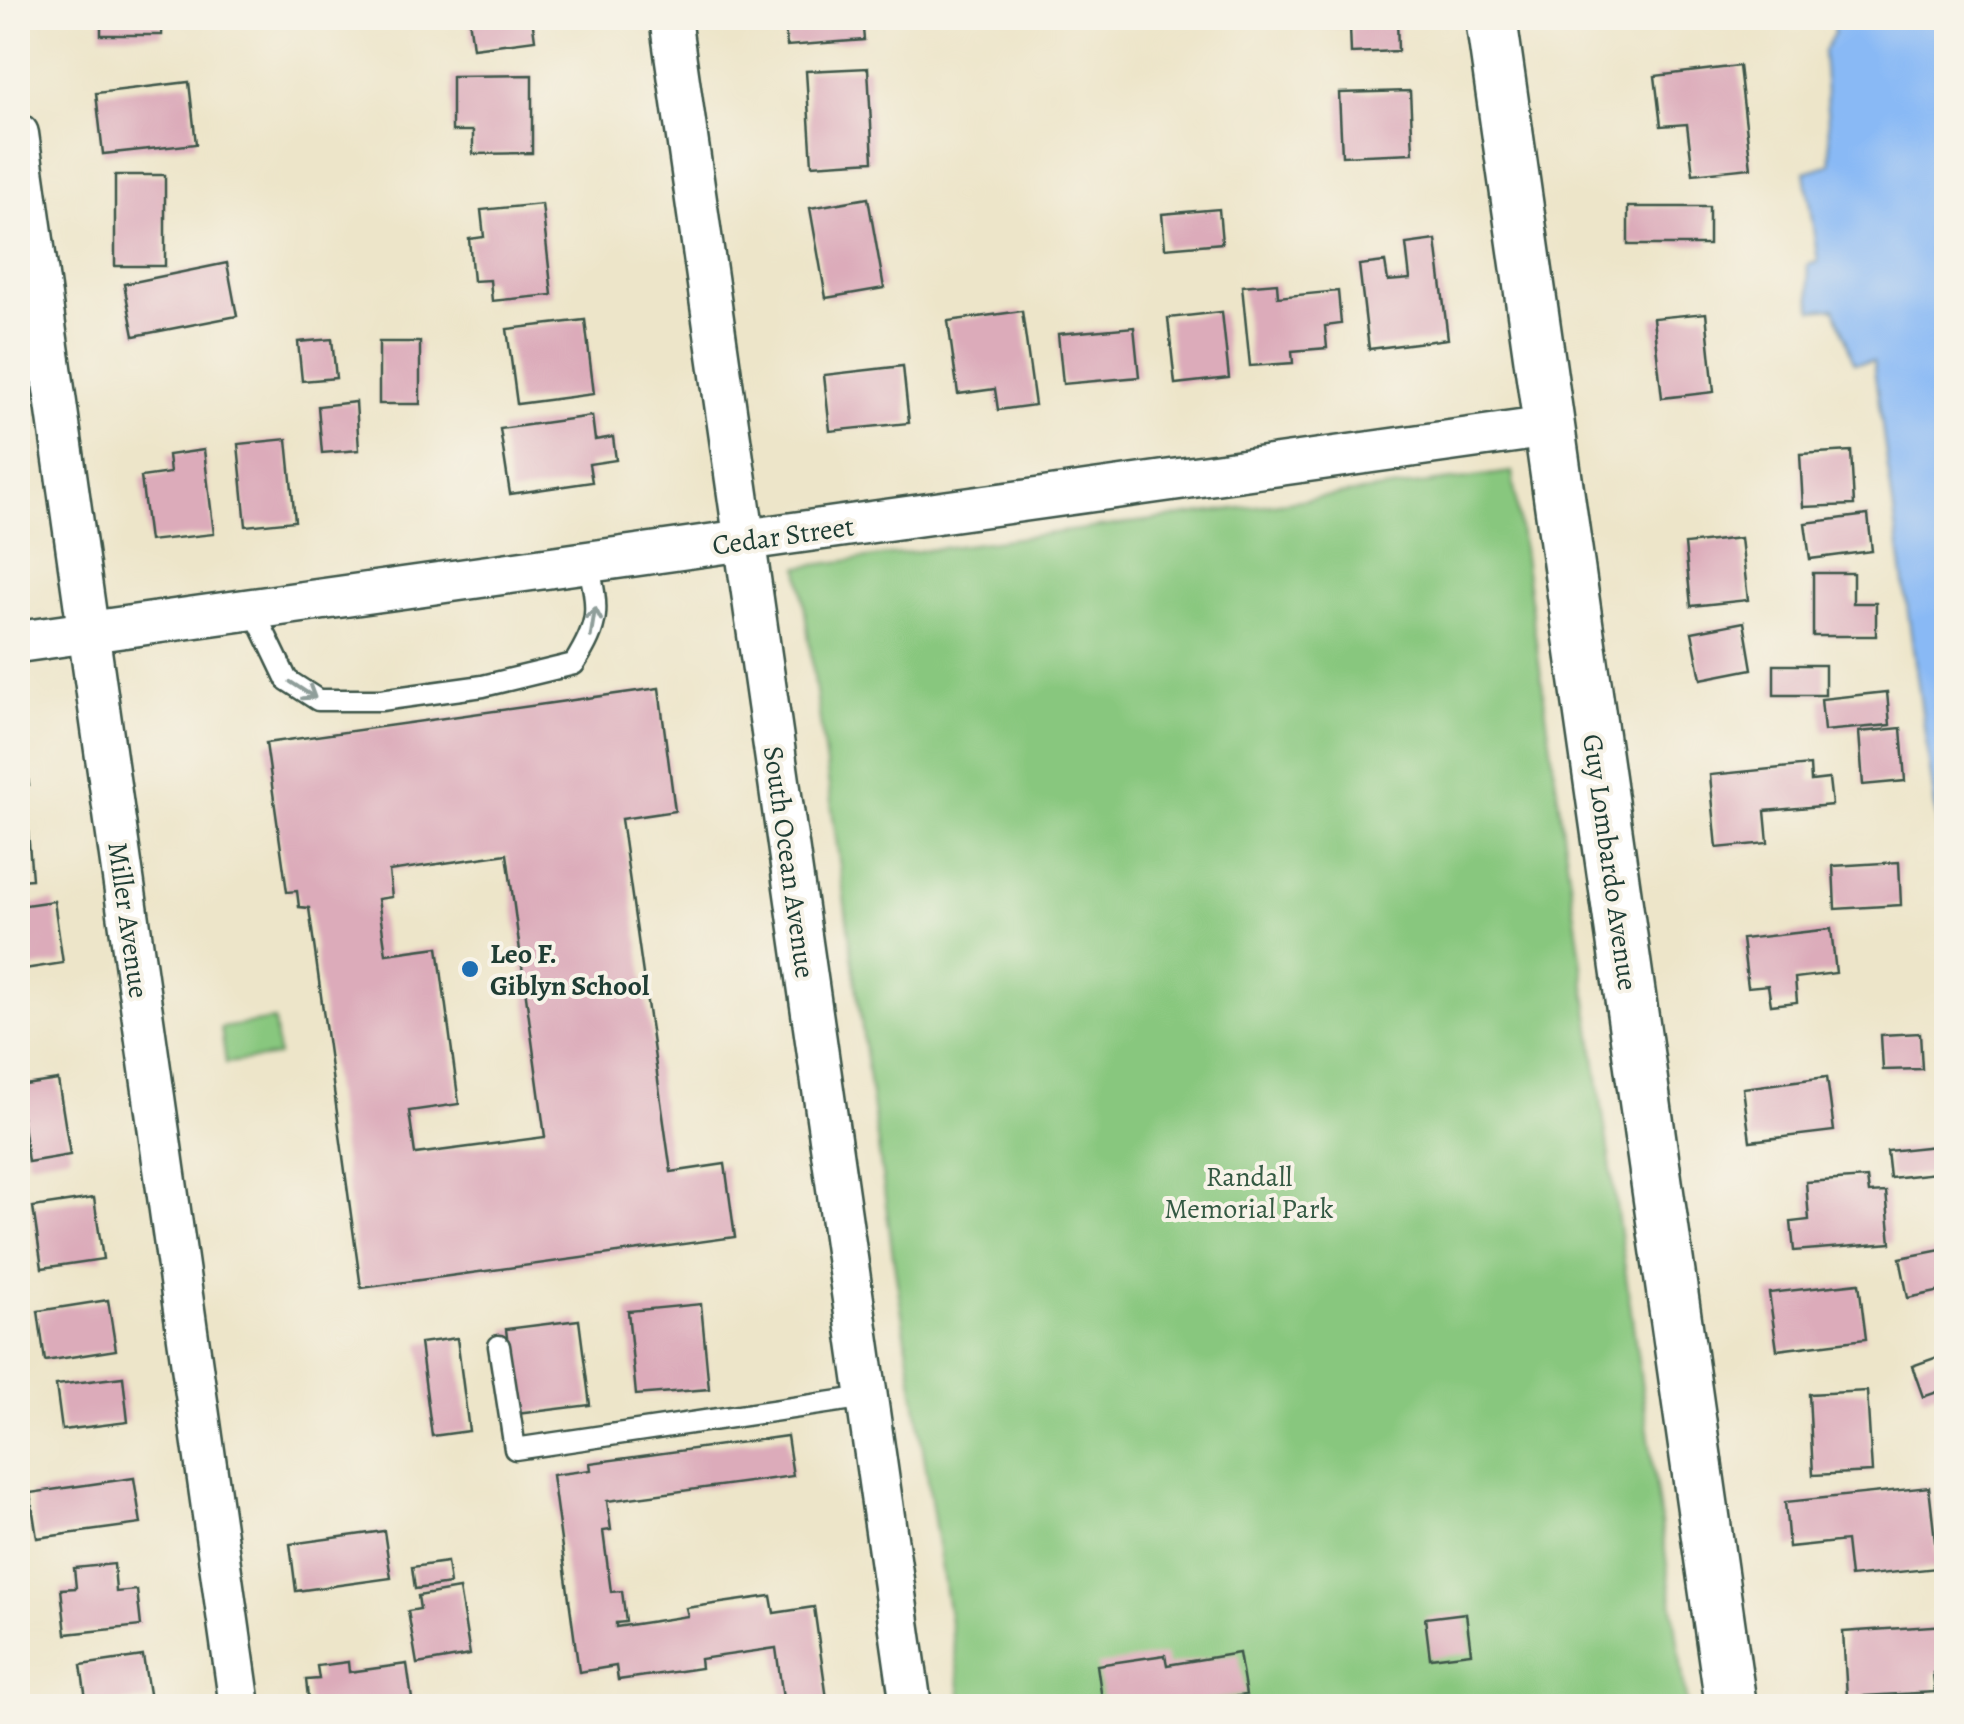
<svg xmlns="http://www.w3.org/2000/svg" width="1964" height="1724" font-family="Alegreya,serif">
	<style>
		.green { fill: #88c77e; stroke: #548259; stroke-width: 2.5 }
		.water { fill: #89b9f5; stroke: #547b94; stroke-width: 2.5 }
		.building { fill: #dcabba; fill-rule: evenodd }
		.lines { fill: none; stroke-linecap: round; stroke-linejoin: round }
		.service-casing { stroke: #3e564a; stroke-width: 25 }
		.minor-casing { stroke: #3e564a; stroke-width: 45 }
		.tertiary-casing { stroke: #3e564a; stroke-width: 55 }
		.service { stroke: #fff; stroke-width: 20 }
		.minor { stroke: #fff; stroke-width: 40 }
		.tertiary { stroke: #fff; stroke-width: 50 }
		.oneway { stroke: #8f9e9a }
		.poi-dot { fill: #1f6fb2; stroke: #f7f3e8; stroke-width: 4 }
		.labels { text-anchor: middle; stroke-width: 8; stroke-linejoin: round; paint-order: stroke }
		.street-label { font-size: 28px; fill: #1f3d34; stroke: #f7f3e8 }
		.poi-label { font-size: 28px; font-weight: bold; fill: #1f3d34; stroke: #f7f3e8; text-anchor: start }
		.park-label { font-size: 28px; fill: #345943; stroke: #f7f3e8 }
	</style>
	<rect width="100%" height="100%" fill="#f7f3e8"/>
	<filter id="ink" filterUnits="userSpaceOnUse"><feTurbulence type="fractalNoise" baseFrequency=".01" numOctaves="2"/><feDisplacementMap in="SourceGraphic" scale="20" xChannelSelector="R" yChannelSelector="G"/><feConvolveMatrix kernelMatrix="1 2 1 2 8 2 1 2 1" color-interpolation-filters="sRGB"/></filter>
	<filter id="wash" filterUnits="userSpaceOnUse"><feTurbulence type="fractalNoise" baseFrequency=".0048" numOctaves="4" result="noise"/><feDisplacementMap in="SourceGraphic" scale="40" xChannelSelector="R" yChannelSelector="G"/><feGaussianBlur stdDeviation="2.25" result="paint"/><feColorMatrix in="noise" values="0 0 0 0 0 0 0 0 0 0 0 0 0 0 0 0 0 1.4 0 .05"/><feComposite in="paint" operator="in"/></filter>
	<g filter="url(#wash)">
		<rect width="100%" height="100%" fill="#ede5c9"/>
		<g class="green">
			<polygon points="1512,472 1687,1706 963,1706 893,1256 799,567"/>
			<polygon points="274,1020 278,1056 226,1063 221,1028"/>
		</g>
		<polygon class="water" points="1832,18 1946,18 1946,885 1873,361 1854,363 1835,308 1812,310 1807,265 1818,262 1805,172 1831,164 1823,53 1834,33"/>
		<g id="blocks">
			<g class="building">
				<rect x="101" y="18" width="61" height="17"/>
				<polygon points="469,18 532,18 535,40 473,48"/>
				<polygon points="784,18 862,18 864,40 787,46"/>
				<polygon points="1313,18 1397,18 1398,51 1351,53 1350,27 1314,28"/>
				<polygon points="1739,66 1751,168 1693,174 1687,124 1661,126 1655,76"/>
				<polygon points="868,68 873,161 812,165 806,71"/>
				<polygon points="532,75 532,153 473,154 473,131 452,131 452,76"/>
				<polygon points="189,82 196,144 103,154 96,93"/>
				<polygon points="1410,91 1413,153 1342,156 1339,93"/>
				<rect x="115" y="175" width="50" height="91"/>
				<polygon points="868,198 884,288 826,298 810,208"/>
				<polygon points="542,204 552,295 492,301 490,280 473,281 469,239 484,237 481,210"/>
				<rect x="1628" y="207" width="81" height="38"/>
				<polygon points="1219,209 1222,243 1165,248 1162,214"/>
				<polygon points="1436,240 1448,339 1369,349 1359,265 1385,262 1388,281 1410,279 1406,244"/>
				<polygon points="227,263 237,316 134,336 124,284"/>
				<polygon points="1277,283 1278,297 1338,291 1341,324 1325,326 1327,348 1292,351 1293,363 1250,366 1242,286"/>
				<polygon points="1022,311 1035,405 998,410 995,389 958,394 948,321"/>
				<polygon points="1222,312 1229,378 1175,384 1168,318"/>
				<polygon points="1706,313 1714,392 1662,398 1653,318"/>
				<polygon points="585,320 594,394 517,404 507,329"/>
				<polygon points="1134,327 1139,377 1063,384 1058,334"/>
				<polygon points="332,339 336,378 302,381 298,342"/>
				<rect x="379" y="342" width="41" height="62"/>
				<polygon points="903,366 909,423 830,431 824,375"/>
				<polygon points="356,402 359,450 322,453 318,406"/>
				<polygon points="592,416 595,440 613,437 616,460 589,464 592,482 510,494 500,429"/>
				<polygon points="287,439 295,521 246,526 238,444"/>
				<polygon points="204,450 214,534 149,541 141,477 170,473 168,455"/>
				<polygon points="1851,451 1854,505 1803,507 1800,454"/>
				<polygon points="1868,515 1872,551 1810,559 1805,523"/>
				<polygon points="1741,538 1748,600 1691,606 1685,544"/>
				<polygon points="1813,573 1853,573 1853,603 1876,603 1876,636 1813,636"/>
				<polygon points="1744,622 1752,669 1701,679 1692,632"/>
				<rect x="1774" y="665" width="51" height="30"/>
				<path d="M659 688 675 811 621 819 671 1172 725 1164 735 1237 361 1288 309 908 299 907 297 891 287 892 266 743ZM507 854 545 1137 415 1154 409 1111 459 1104 438 947 386 954 378 899 392 897 389 871Z"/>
				<polygon points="1887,692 1890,725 1824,731 1821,699"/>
				<polygon points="1901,728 1905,781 1863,785 1859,732"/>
				<polygon points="22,739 29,785 18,786 18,740"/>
				<polygon points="1810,765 1811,781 1829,779 1832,805 1765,811 1768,843 1717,848 1710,775"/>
				<polygon points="28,831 32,879 18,880 18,832"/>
				<polygon points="1899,862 1901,905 1835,909 1833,866"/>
				<polygon points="54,901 63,963 18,970 18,906"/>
				<polygon points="1831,929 1836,973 1795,978 1797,1002 1771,1005 1768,985 1748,987 1742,939"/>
				<polygon points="1920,1033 1922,1069 1883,1070 1881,1035"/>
				<polygon points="1827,1077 1834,1131 1750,1141 1743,1088"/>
				<polygon points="58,1080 70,1155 28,1162 18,1086"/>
				<polygon points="1946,1145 1946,1172 1890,1178 1887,1151"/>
				<polygon points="1867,1178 1869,1193 1886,1192 1891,1243 1794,1251 1791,1222 1809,1220 1806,1182"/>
				<polygon points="94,1198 103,1259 42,1268 33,1207"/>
				<polygon points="1946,1249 1946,1290 1908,1298 1900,1258"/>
				<polygon points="1859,1283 1866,1339 1777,1350 1769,1293"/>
				<polygon points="108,1300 116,1350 45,1361 38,1311"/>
				<polygon points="701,1304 709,1389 636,1395 628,1311"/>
				<polygon points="579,1320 590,1405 516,1414 506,1329"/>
				<polygon points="457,1338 469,1431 432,1436 420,1343"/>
				<polygon points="1946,1354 1946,1389 1923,1397 1912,1366"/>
				<polygon points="123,1377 128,1422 62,1430 56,1385"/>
				<polygon points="1867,1391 1872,1472 1813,1475 1809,1394"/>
				<polygon points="787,1436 793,1476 607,1501 611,1530 603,1531 611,1592 622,1591 626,1622 616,1623 616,1627 688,1616 686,1608 771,1596 774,1613 814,1607 828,1706 784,1706 776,1648 700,1659 701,1668 618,1680 616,1666 579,1672 552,1475 591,1470 590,1463"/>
				<polygon points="134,1478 141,1524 37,1538 30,1493"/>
				<polygon points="1929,1487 1938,1568 1850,1577 1846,1541 1789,1547 1785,1502"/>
				<polygon points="384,1531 391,1578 296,1591 290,1544"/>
				<polygon points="447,1562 450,1584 415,1589 412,1567"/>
				<polygon points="114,1564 116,1592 137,1590 141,1626 66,1634 61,1589 76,1588 74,1568"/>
				<polygon points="459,1589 470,1655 417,1664 408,1611 420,1609 418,1596"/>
				<polygon points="1466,1613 1471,1653 1430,1658 1425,1618"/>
				<polygon points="1946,1625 1946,1672 1933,1673 1935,1692 1847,1697 1843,1632"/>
				<polygon points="1239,1653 1246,1695 1172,1706 1103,1706 1097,1665 1165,1655 1167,1665"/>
				<polygon points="143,1656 150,1700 87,1706 81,1665"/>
				<polygon points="348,1662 349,1672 407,1664 413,1706 309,1706 306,1680 319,1679 317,1666"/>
			</g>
		</g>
	</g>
	<g filter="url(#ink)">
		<use href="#blocks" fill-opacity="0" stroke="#3e564a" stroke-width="2.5"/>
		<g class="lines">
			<g class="service-casing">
				<g id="service">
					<path d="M253 609 287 680 318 700H381L483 686 574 664C600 623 599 610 588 563"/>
					<polyline points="499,1346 515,1449 867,1397"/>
				</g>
			</g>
			<g class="minor-casing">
				<g id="minor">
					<polyline points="670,18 911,1706"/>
					<polyline points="18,134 240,1706"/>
					<polyline points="18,642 1549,427"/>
				</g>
			</g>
			<g class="tertiary-casing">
				<polyline id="tertiary" points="1491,18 1731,1706"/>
			</g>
			<use href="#service" class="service"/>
			<use href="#minor" class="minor"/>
			<use href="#tertiary" class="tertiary"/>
		</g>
		<defs><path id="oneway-shaft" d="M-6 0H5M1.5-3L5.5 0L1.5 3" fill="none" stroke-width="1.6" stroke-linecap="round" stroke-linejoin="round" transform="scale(2.5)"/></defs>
		<g class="oneway">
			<use href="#oneway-shaft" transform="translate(593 622) rotate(-81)"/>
			<use href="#oneway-shaft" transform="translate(303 690) rotate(33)"/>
		</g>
	</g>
	<circle class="poi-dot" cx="470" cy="969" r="10"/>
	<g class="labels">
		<g class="street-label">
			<text transform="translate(783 535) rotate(-8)" y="10">Cedar Street</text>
			<text transform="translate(790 862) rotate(82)" y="10">South Ocean Avenue</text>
			<text transform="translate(1611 862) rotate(82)" y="10">Guy Lombardo Avenue</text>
			<text transform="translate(129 920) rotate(82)" y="10">Miller Avenue</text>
		</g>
		<g class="poi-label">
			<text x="490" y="963">Leo F.<tspan x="490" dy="32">Giblyn School</tspan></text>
		</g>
		<g class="park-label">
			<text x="1249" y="1186">Randall<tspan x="1249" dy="32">Memorial Park</tspan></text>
		</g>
	</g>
	<rect width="1964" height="1724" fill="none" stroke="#f7f3e8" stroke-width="60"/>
</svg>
